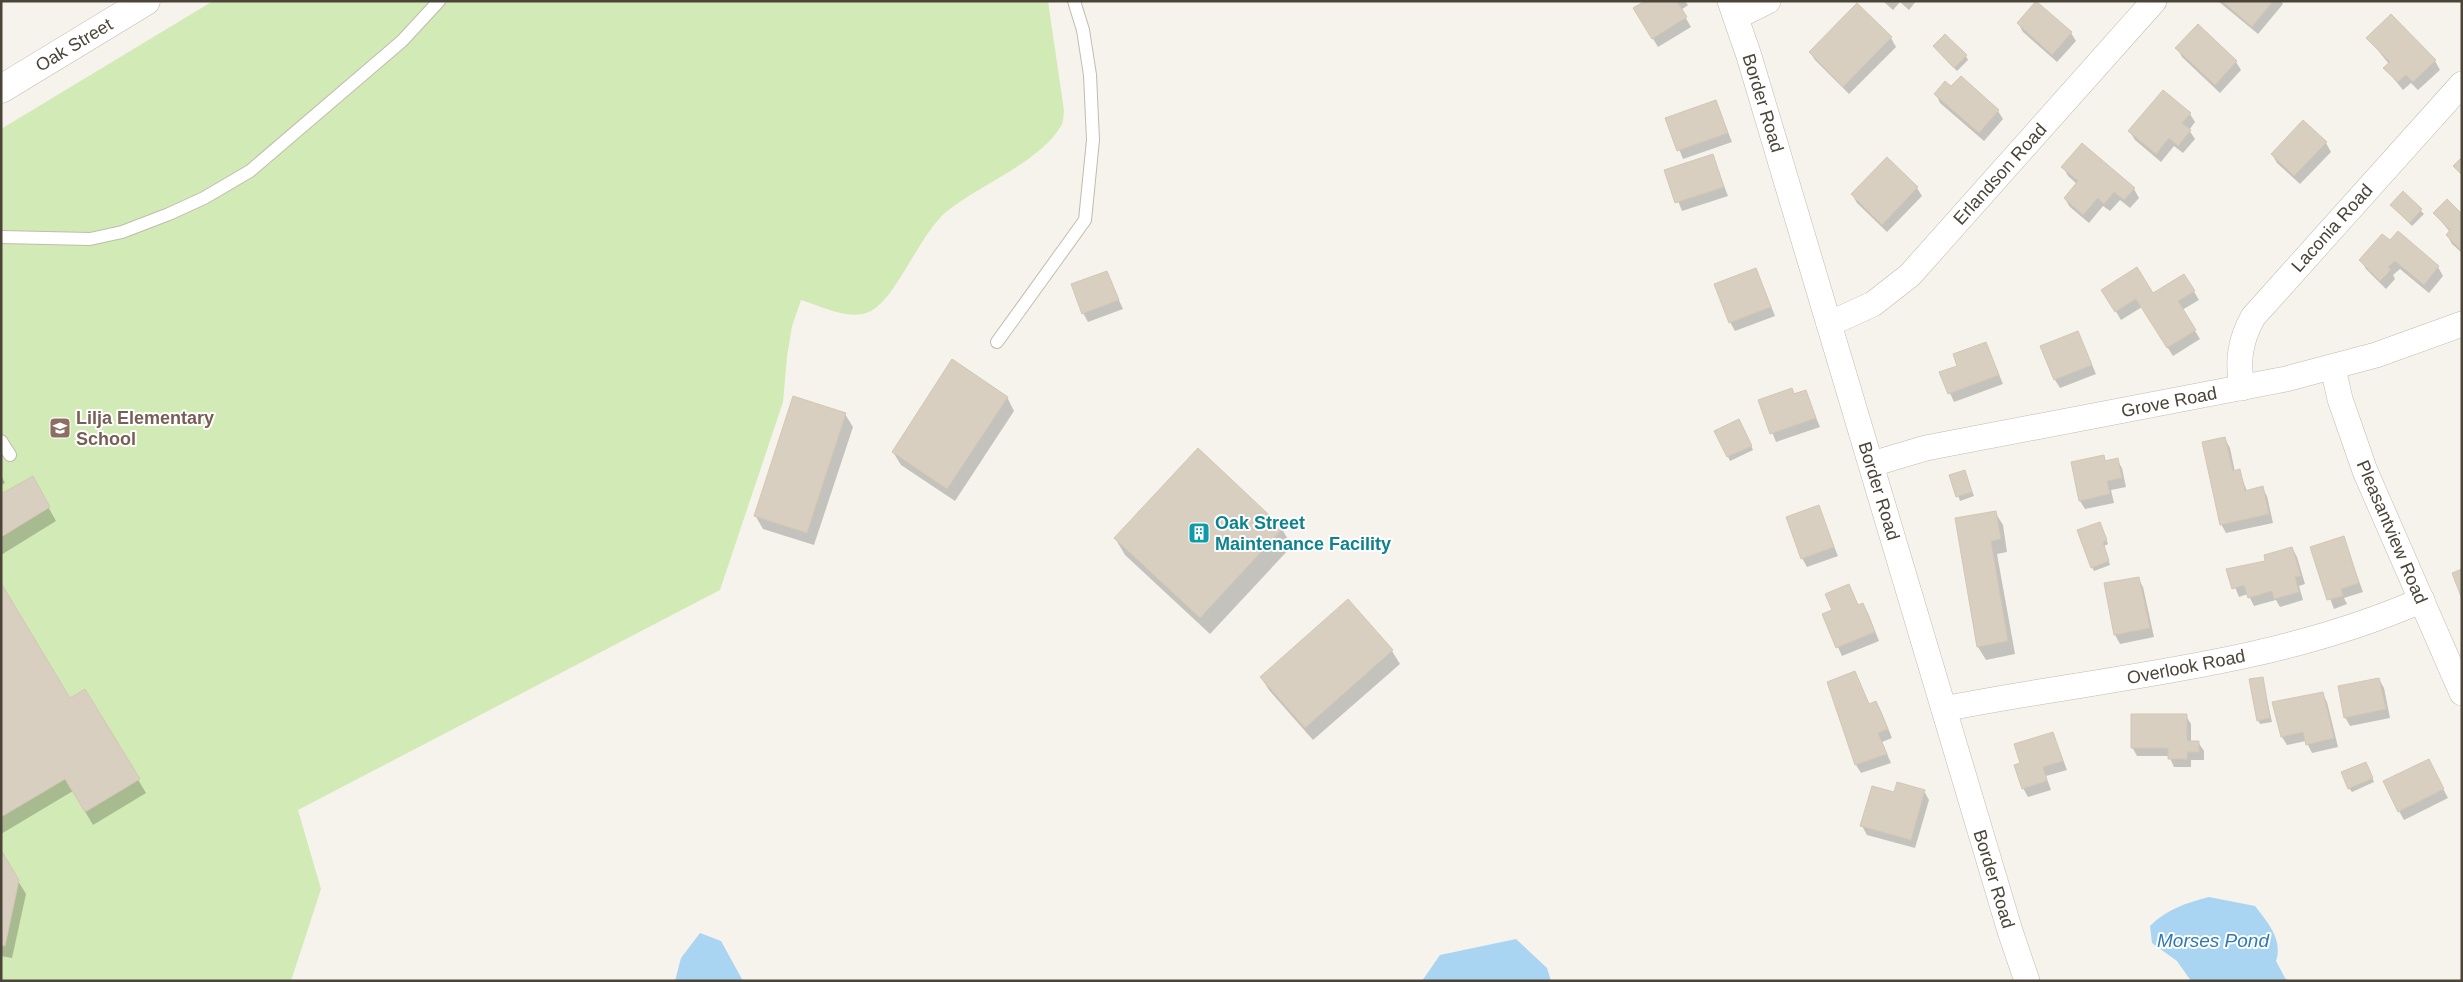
<svg xmlns="http://www.w3.org/2000/svg" width="2463" height="982" font-family="Arial,sans-serif">
	<style>
		.green { fill: #d2eab5 }
		.water { fill: #a9d4f2 }
		.shadow { fill: #0003 }
		.building { fill: #d8cfc1; stroke: #d3c7b4 }
		.lines { fill: none; stroke-linecap: round; stroke-linejoin: round }
		.service-casing { stroke: #c2bbae; stroke-width: 14 }
		.minor-casing { stroke: #c2bbae; stroke-width: 26 }
		.tertiary-casing { stroke: #c2bbae; stroke-width: 29 }
		.service { stroke: #fff; stroke-width: 12 }
		.minor { stroke: #fff; stroke-width: 25 }
		.tertiary { stroke: #fff; stroke-width: 28 }
		.labels { text-anchor: middle; stroke-width: 4; stroke-linejoin: round; paint-order: stroke }
		.street-label { font-size: 18px; fill: #4b4439; stroke: #fff }
		.education-label { font-size: 18px; font-weight: bold; fill: #785e54; stroke: #fff; text-anchor: start }
		.culture-label { font-size: 18px; font-weight: bold; fill: #0d838f; stroke: #fff; text-anchor: start }
		.water-label { font-size: 19px; font-style: italic; fill: #2e7ab2; stroke: #fff }
	</style>
	<rect width="100%" height="100%" fill="#f6f3ec"/>
	<path class="green" d="M213 1H1048L1064 111C1063 116 1064 122 1061 126 1040 162 979 185 946 212 920 234 896 298 871 311 849 322 822 306 801 300L792 326 787 357 783 402 720 590 298 810 321 889 291 981H1V129Z"/>
	<g class="water">
		<path d="M2209 897 2255 906C2268 923 2283 939 2276 961L2285 978 2289 981H2191L2177 961 2152 943 2150 926C2167 909 2186 903 2209 897Z"/>
		<polygon points="700,933 721,941 743,981 675,981 681,958"/>
		<polygon points="1516,939 1547,968 1551,981 1422,981 1440,955"/>
	</g>
	<g class="shadow">
		<polygon points="1647,1 1685,1 1688,5 1681,10 1691,27 1658,47 1635,9"/>
		<polygon points="1883,1 1916,1 1909,10 1900,2 1893,10"/>
		<polygon points="2218,1 2281,1 2283,4 2258,34"/>
		<polygon points="2018,23 2071,33 2076,41 2057,62 2023,32"/>
		<polygon points="1891,38 1896,47 1849,94 1815,60 1810,52"/>
		<polygon points="2368,38 2435,61 2440,70 2418,90 2411,83 2403,90 2385,68 2389,64"/>
		<polygon points="1934,47 1966,56 1968,60 1957,71"/>
		<polygon points="2177,48 2236,62 2241,70 2220,93 2182,57"/>
		<polygon points="1951,88 1998,111 2003,119 1984,141 1940,103 1936,94"/>
		<polygon points="1716,102 1732,142 1683,159 1667,119"/>
		<polygon points="2190,114 2195,122 2189,130 2195,139 2183,153 2174,146 2161,162 2135,140 2130,132"/>
		<polygon points="2303,121 2326,143 2331,152 2300,184 2277,163 2272,154"/>
		<polygon points="1712,155 1728,196 1682,211 1666,171"/>
		<polygon points="2063,167 2134,189 2139,198 2130,208 2120,200 2110,211 2103,206 2089,223 2070,207 2065,199 2077,184 2068,176"/>
		<polygon points="1917,188 1922,196 1887,232 1857,203 1852,194"/>
		<polygon points="2403,193 2424,214 2412,226 2392,206"/>
		<polygon points="2434,213 2462,216 2462,253 2452,244 2447,235 2450,232"/>
		<polygon points="2390,242 2438,267 2443,276 2429,293 2400,269 2393,275 2395,279 2386,289 2366,269 2361,260"/>
		<polygon points="1756,269 1775,316 1735,331 1730,322"/>
		<polygon points="1106,272 1123,309 1088,322 1083,313"/>
		<polygon points="2184,275 2199,300 2182,310 2200,339 2173,356 2142,307 2121,320 2108,298 2152,295"/>
		<polygon points="2078,332 2096,374 2060,388 2055,380"/>
		<polygon points="1986,343 2003,384 1954,402 1941,373 1959,366"/>
		<polygon points="1805,391 1820,427 1776,442 1759,400"/>
		<polygon points="1007,397 1014,411 955,501 901,465 893,452"/>
		<polygon points="845,414 853,427 814,545 763,529 755,515"/>
		<polygon points="1741,425 1753,450 1730,461 1716,431"/>
		<polygon points="2225,439 2230,448 2235,472 2239,471 2247,491 2262,488 2267,496 2273,523 2226,533 2221,524"/>
		<polygon points="1198,450 1282,529 1292,546 1210,634 1125,555 1115,538"/>
		<polygon points="2103,456 2106,462 2117,460 2122,468 2126,487 2111,490 2114,503 2085,509 2080,501"/>
		<polygon points="1964,471 1974,496 1960,501 1951,475"/>
		<polygon points="1,475 5,483 1,485"/>
		<polygon points="32,478 56,521 1,555 1,495"/>
		<polygon points="1818,507 1838,556 1807,567 1802,558"/>
		<polygon points="1995,512 2003,525 2007,552 1997,554 2015,654 1986,660 1978,647 1956,519"/>
		<polygon points="2101,527 2108,544 2104,546 2110,565 2094,571 2092,567"/>
		<polygon points="2343,537 2363,592 2344,598 2347,604 2334,609 2311,548"/>
		<polygon points="2292,548 2297,557 2305,584 2299,586 2303,600 2280,607 2276,600 2254,606 2248,594 2239,597 2228,570 2267,562"/>
		<polygon points="2138,578 2143,587 2154,637 2120,644 2115,635 2105,584"/>
		<polygon points="1,585 70,700 85,691 146,793 93,825 73,791 1,834"/>
		<polygon points="1849,586 1859,607 1863,605 1868,613 1879,641 1842,656 1823,614 1833,610"/>
		<polygon points="1348,601 1392,651 1400,664 1313,740 1269,690 1261,677"/>
		<polygon points="1855,673 1869,705 1876,703 1881,711 1892,738 1882,742 1891,763 1861,773 1856,765"/>
		<polygon points="2262,678 2272,722 2260,724 2258,720"/>
		<polygon points="2379,679 2384,688 2390,718 2350,726 2345,717"/>
		<polygon points="2322,693 2327,702 2338,747 2312,753 2306,741 2287,745 2282,737 2273,703"/>
		<polygon points="2186,716 2191,724 2191,742 2198,742 2204,751 2204,760 2191,760 2191,767 2174,767 2169,756 2137,756 2132,747"/>
		<polygon points="2053,733 2067,770 2046,776 2051,790 2028,797 2023,788 2022,764"/>
		<polygon points="2367,767 2374,782 2352,792 2349,788"/>
		<polygon points="2433,769 2448,798 2404,820 2399,811"/>
		<polygon points="1924,791 1929,800 1915,848 1867,835 1862,826 1895,794"/>
		<polygon points="1,853 26,894 12,958 1,956"/>
	</g>
	<g class="building">
		<polygon points="1645,1 1677,1 1687,17 1652,39 1633,8"/>
		<polygon points="2036,1 2072,32 2052,55 2017,23"/>
		<polygon points="2222,1 2273,1 2252,27"/>
		<polygon points="1857,3 1892,37 1843,87 1809,52"/>
		<polygon points="2391,14 2436,60 2413,82 2406,75 2398,82 2383,68 2390,62 2366,38"/>
		<polygon points="2198,24 2237,61 2215,85 2175,48"/>
		<polygon points="1945,34 1967,55 1954,68 1933,46"/>
		<polygon points="1961,76 1999,110 1979,133 1934,94 1945,81 1951,86"/>
		<polygon points="2163,90 2191,113 2182,123 2191,130 2178,146 2169,138 2156,154 2128,131"/>
		<polygon points="1716,100 1728,133 1677,151 1665,118"/>
		<polygon points="2303,120 2327,142 2294,176 2271,154"/>
		<polygon points="2082,143 2135,188 2124,200 2114,192 2104,204 2098,198 2083,215 2064,198 2078,181 2061,167"/>
		<polygon points="1713,154 1724,187 1675,203 1664,170"/>
		<polygon points="1887,157 1918,187 1882,225 1851,194"/>
		<polygon points="2462,157 2462,175 2453,166"/>
		<polygon points="2403,191 2422,209 2410,223 2390,205"/>
		<polygon points="2447,199 2462,214 2462,251 2446,235 2450,230 2433,213"/>
		<polygon points="2398,231 2439,266 2424,285 2395,261 2388,267 2391,270 2380,281 2359,260 2382,234 2390,240"/>
		<polygon points="2137,267 2153,293 2184,274 2195,291 2178,301 2196,330 2167,348 2136,299 2115,312 2101,290"/>
		<polygon points="1756,268 1771,307 1729,323 1714,284"/>
		<polygon points="1107,271 1119,300 1082,314 1071,284"/>
		<polygon points="2078,331 2092,365 2054,380 2040,346"/>
		<polygon points="1986,342 1999,375 1948,394 1939,372 1957,366 1953,354"/>
		<polygon points="952,359 1008,397 947,489 892,452"/>
		<polygon points="1792,388 1794,394 1806,390 1816,418 1770,434 1758,400"/>
		<polygon points="793,396 846,413 807,533 754,516"/>
		<polygon points="1739,419 1752,446 1727,457 1714,431"/>
		<polygon points="2225,437 2233,471 2240,469 2245,491 2263,486 2269,514 2220,525 2202,442"/>
		<polygon points="1198,448 1283,528 1200,618 1114,538"/>
		<polygon points="2104,455 2105,461 2118,458 2122,478 2107,481 2110,494 2079,501 2071,462"/>
		<polygon points="1965,470 1972,492 1956,497 1949,475"/>
		<polygon points="33,476 50,507 1,537 1,494"/>
		<polygon points="1819,505 1834,547 1801,559 1786,517"/>
		<polygon points="1996,511 2001,539 1991,541 2008,641 1977,647 1955,518"/>
		<polygon points="2100,522 2107,540 2103,542 2109,561 2091,568 2077,530"/>
		<polygon points="2344,536 2359,583 2341,589 2343,596 2327,600 2310,547"/>
		<polygon points="2292,547 2301,576 2295,577 2299,592 2274,599 2272,591 2248,598 2244,585 2232,589 2226,569 2265,561 2264,555"/>
		<polygon points="2462,569 2462,599 2452,573"/>
		<polygon points="2139,577 2150,628 2114,635 2104,583"/>
		<polygon points="1,583 70,698 85,689 140,779 85,812 65,779 1,817"/>
		<polygon points="1849,584 1858,605 1863,603 1875,632 1836,648 1822,614 1832,610 1825,594"/>
		<polygon points="1348,599 1393,650 1305,728 1260,677"/>
		<polygon points="1855,671 1869,704 1876,701 1888,729 1878,733 1887,754 1855,765 1827,682"/>
		<polygon points="2263,677 2270,718 2257,721 2249,679"/>
		<polygon points="2379,678 2386,709 2344,718 2338,686"/>
		<polygon points="2323,692 2334,738 2306,745 2303,732 2281,737 2272,702"/>
		<polygon points="2131,714 2187,714 2187,741 2199,741 2199,752 2187,752 2187,759 2168,759 2168,748 2131,748"/>
		<polygon points="2053,732 2063,761 2043,767 2047,781 2022,789 2014,765 2020,763 2014,744"/>
		<polygon points="2429,759 2444,789 2398,812 2383,781"/>
		<polygon points="2366,762 2373,778 2348,789 2341,772"/>
		<polygon points="1897,782 1925,790 1911,840 1860,826 1872,786 1894,792"/>
		<polygon points="1,850 19,880 5,946 1,945"/>
	</g>
	<g class="lines">
		<g class="service-casing">
			<g id="service">
				<polyline points="1,237 90,239 122,232 169,214 204,198 250,171 402,41 439,1"/>
				<polyline points="997,342 1085,220 1093,140 1090,75 1083,30 1074,1"/>
				<polyline points="1,441 10,455"/>
			</g>
		</g>
		<g class="minor-casing">
			<g id="minor">
				<polyline points="1730,1 1749,56 2010,931 2027,981"/>
				<polyline points="1736,17 1768,1"/>
				<polyline points="1829,324 1873,304 1910,275 2154,1"/>
				<polyline points="2333,368 2340,399 2365,471 2462,693"/>
				<path d="M2242 388C2237 361 2240 341 2253 317L2462 84"/>
				<polyline points="1872,464 1926,448 2286,379 2376,355 2462,324"/>
				<path d="M1944 709C2104 677 2270 667 2422 600"/>
			</g>
		</g>
		<g class="tertiary-casing">
			<polyline id="tertiary" points="1,89 146,1"/>
		</g>
		<use href="#service" class="service"/>
		<use href="#minor" class="minor"/>
		<use href="#tertiary" class="tertiary"/>
	</g>
	<defs>
		<g id="school-square" transform="scale(1.125)"><rect x="-9" y="-9" width="18" height="18" rx="4" fill="#8d6e63" stroke="#fff"/><path d="M0-5L7-2L0 1L-7-2ZM-4 1L0 2.5L4 1V4Q0 6-4 4Z" fill="#fff"/></g>
		<g id="building-square" transform="scale(1.125)"><rect x="-9" y="-9" width="18" height="18" rx="4" fill="#0f9aa8" stroke="#fff"/><path d="M-4-6H4V6H1V3H-1V6H-4ZM-2.5-4.3h1.7v1.8h-1.7ZM.8-4.3h1.7v1.8H.8ZM-2.5-1h1.7V.8h-1.7ZM.8-1h1.7V.8H.8Z" fill="#fff"/></g>
	</defs>
	<g fill-rule="evenodd">
		<use href="#school-square" x="60" y="428"/>
		<use href="#building-square" x="1199" y="533"/>
	</g>
	<g class="labels">
		<g class="street-label">
			<text transform="translate(74 45) rotate(-31)" y="6">Oak Street</text>
			<text transform="translate(1763 103) rotate(73)" y="6">Border Road</text>
			<text transform="translate(2000 174) rotate(-48)" y="6">Erlandson Road</text>
			<text transform="translate(2332 228) rotate(-48)" y="6">Laconia Road</text>
			<text transform="translate(2169 402) rotate(-11)" y="6">Grove Road</text>
			<text transform="translate(1879 491) rotate(73)" y="6">Border Road</text>
			<text transform="translate(2392 532) rotate(67)" y="6">Pleasantview Road</text>
			<text transform="translate(2186 667) rotate(-11)" y="6">Overlook Road</text>
			<text transform="translate(1994 879) rotate(73)" y="6">Border Road</text>
		</g>
		<g class="education-label">
			<text x="76" y="424">Lilja Elementary<tspan x="76" dy="21">School</tspan></text>
		</g>
		<g class="culture-label">
			<text x="1215" y="529">Oak Street<tspan x="1215" dy="21">Maintenance Facility</tspan></text>
		</g>
		<g class="water-label">
			<text x="2213" y="947">Morses Pond</text>
		</g>
	</g>
	<rect width="2463" height="982" fill="none" stroke="#4b4439" stroke-width="5"/>
</svg>
